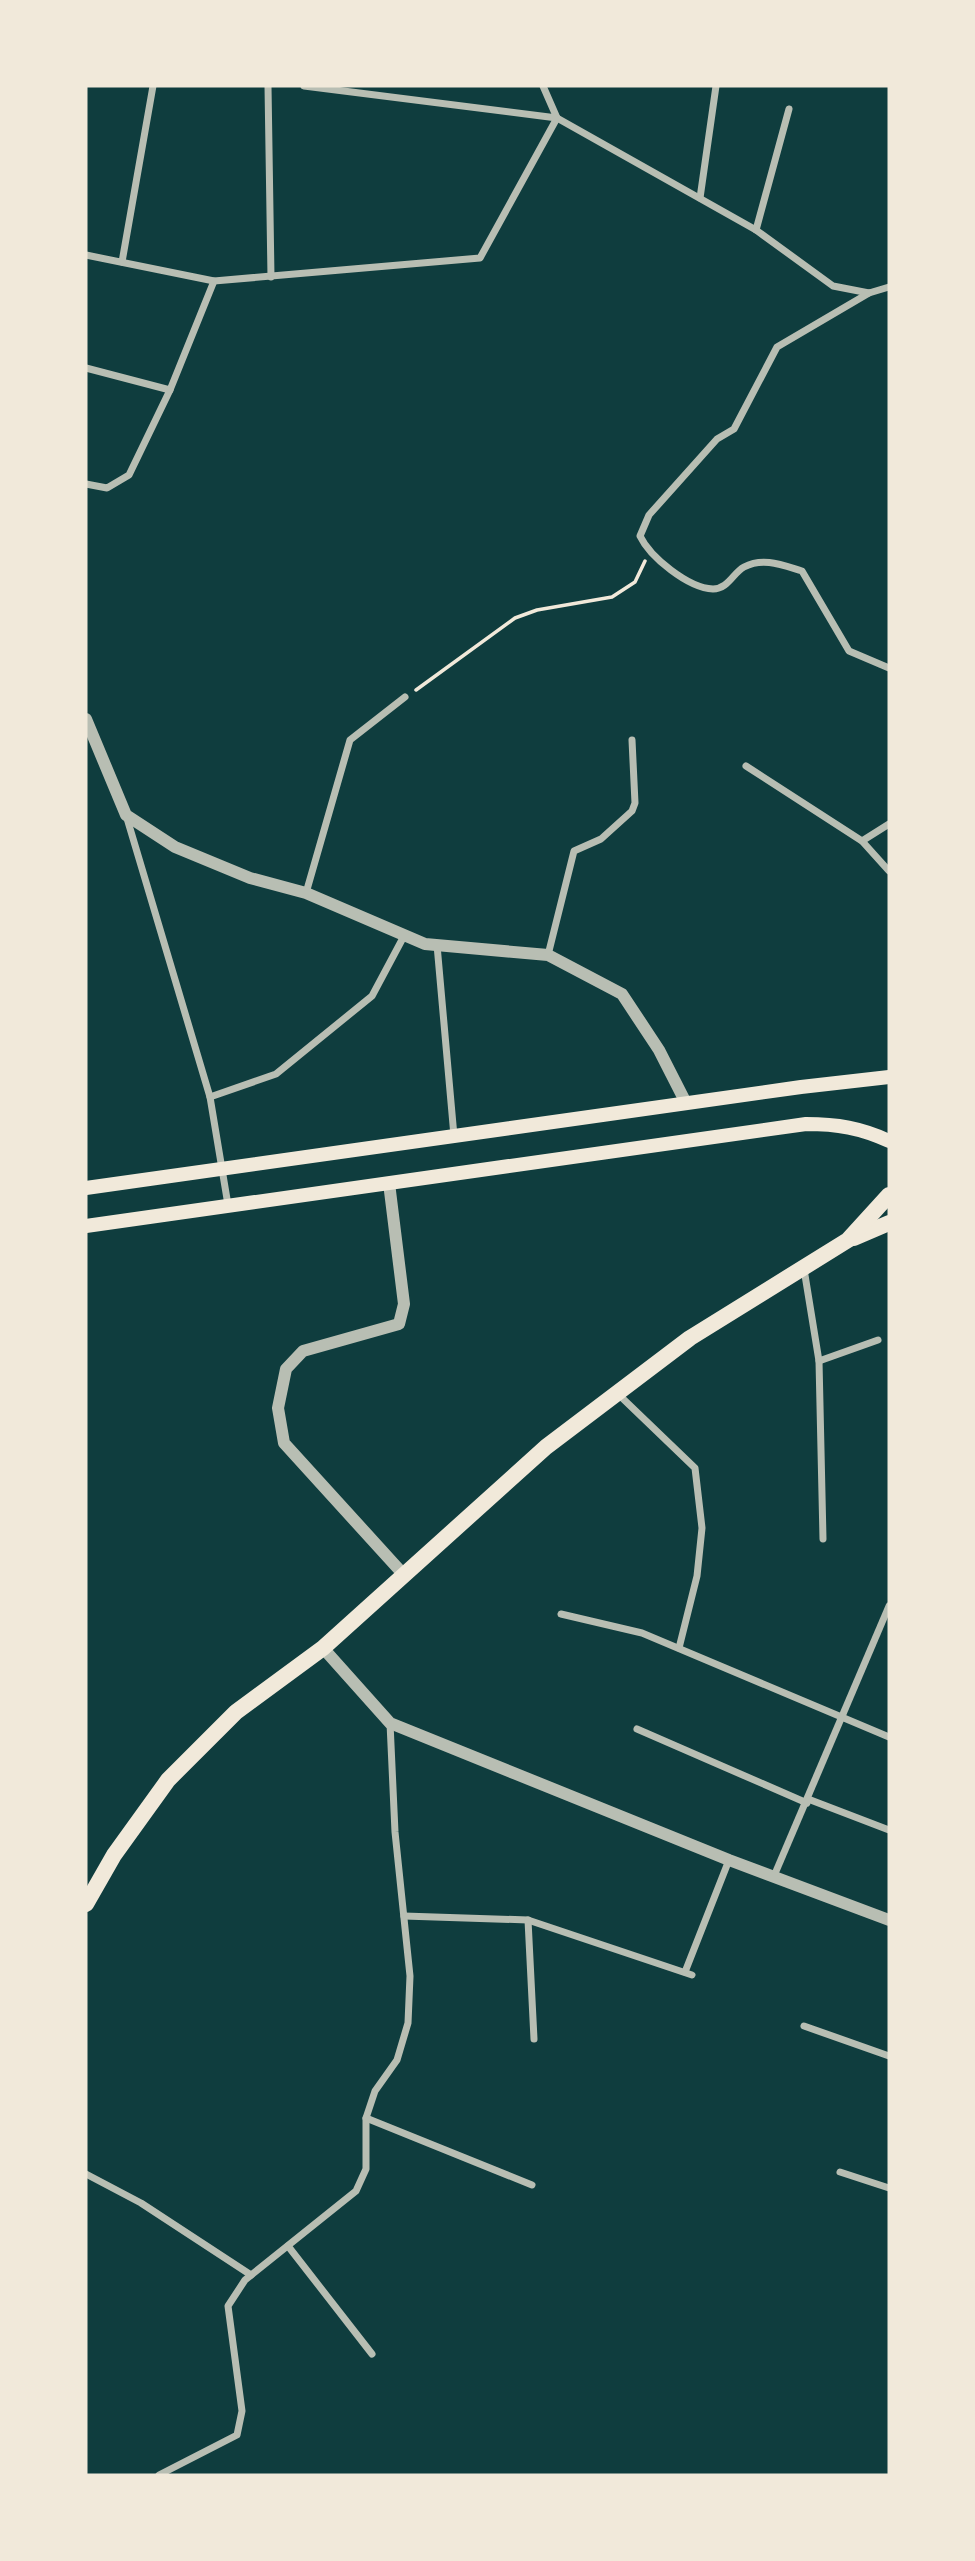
<svg xmlns="http://www.w3.org/2000/svg" width="975" height="2561" font-family="'Archivo Narrow',sans-serif">
	<style>
		.lines { fill: none; stroke-linecap: round; stroke-linejoin: round }
		.path { stroke: #f1e9da; stroke-width: 3.5 }
		.minor { stroke: #b8beb3; stroke-width: 7 }
		.tertiary { stroke: #b8beb3; stroke-width: 12 }
		.secondary { stroke: #f1e9da; stroke-width: 14 }
		.primary { stroke: #f1e9da; stroke-width: 16 }
	</style>
	<rect width="100%" height="100%" fill="#0f3d3e"/>
	<g class="lines">
		<polyline class="path" points="416,690 515,618 537,610 612,597 635,582 645,561"/>
		<g class="minor">
			<polyline points="268,86 271,277"/>
			<polyline points="304,86 557,118 756,230 833,286 869,293 889,287"/>
			<polyline points="543,86 557,118"/>
			<polyline points="700,198 716,86"/>
			<polyline points="756,230 789,109"/>
			<polyline points="86,255 214,281 480,258 557,118"/>
			<polyline points="122,262 153,86"/>
			<path d="M869 293 777 347 734 429 717 439 649 515 640 536C650 557 688 588 713 589 728 589 733 573 744 567 763 557 782 565 802 571L849 651 889 668"/>
			<polyline points="86,368 170,390"/>
			<polyline points="86,484 107,488 129,475 170,390 214,281"/>
			<polyline points="746,766 862,841 889,871"/>
			<polyline points="126,815 210,1097 228,1205"/>
			<polyline points="862,841 889,824"/>
			<polyline points="306,893 350,740 405,697"/>
			<polyline points="437,945 454,1136"/>
			<polyline points="548,955 574,851 601,839 632,811 635,803 632,740"/>
			<polyline points="210,1097 276,1074 372,996 404,936"/>
			<polyline points="804,1269 819,1361 823,1539"/>
			<polyline points="819,1361 878,1340"/>
			<polyline points="618,1394 695,1468 702,1528 697,1576 679,1648"/>
			<polyline points="561,1614 642,1633 889,1737"/>
			<polyline points="637,1729 807,1803"/>
			<polyline points="808,1799 889,1830"/>
			<polyline points="774,1876 889,1606"/>
			<polyline points="404,1916 528,1920 692,1975"/>
			<polyline points="528,1920 534,2039"/>
			<polyline points="685,1972 729,1860"/>
			<polyline points="804,2026 889,2056"/>
			<polyline points="366,2118 532,2185"/>
			<polyline points="840,2172 889,2188"/>
			<polyline points="86,2174 141,2203 251,2275"/>
			<polyline points="288,2246 372,2354"/>
			<polyline points="159,2475 237,2435 242,2411 228,2306 245,2280 356,2191 366,2169 366,2118 375,2091 397,2060 408,2023 410,1976 395,1832 390,1723"/>
		</g>
		<g class="tertiary">
			<polyline points="86,719 126,815 175,847 250,878 306,893 425,944 548,955 622,994 659,1050 686,1103"/>
			<polyline points="389,1183 404,1304 399,1324 303,1351 286,1369 278,1408 284,1443 404,1575"/>
			<polyline points="323,1648 390,1723 729,1860 889,1920"/>
		</g>
		<g class="secondary">
			<polyline points="86,1188 801,1087 889,1077"/>
			<path d="M86 1226 806 1124C837 1124 861 1128 889 1141"/>
		</g>
		<g class="primary">
			<polyline points="854,1238 889,1223"/>
			<polyline points="86,1904 114,1855 168,1780 236,1712 323,1648 546,1447 690,1338 848,1240 889,1195"/>
		</g>
	</g>
	<rect width="975" height="2561" fill="none" stroke="#f1e9da" stroke-width="175"/>
</svg>
